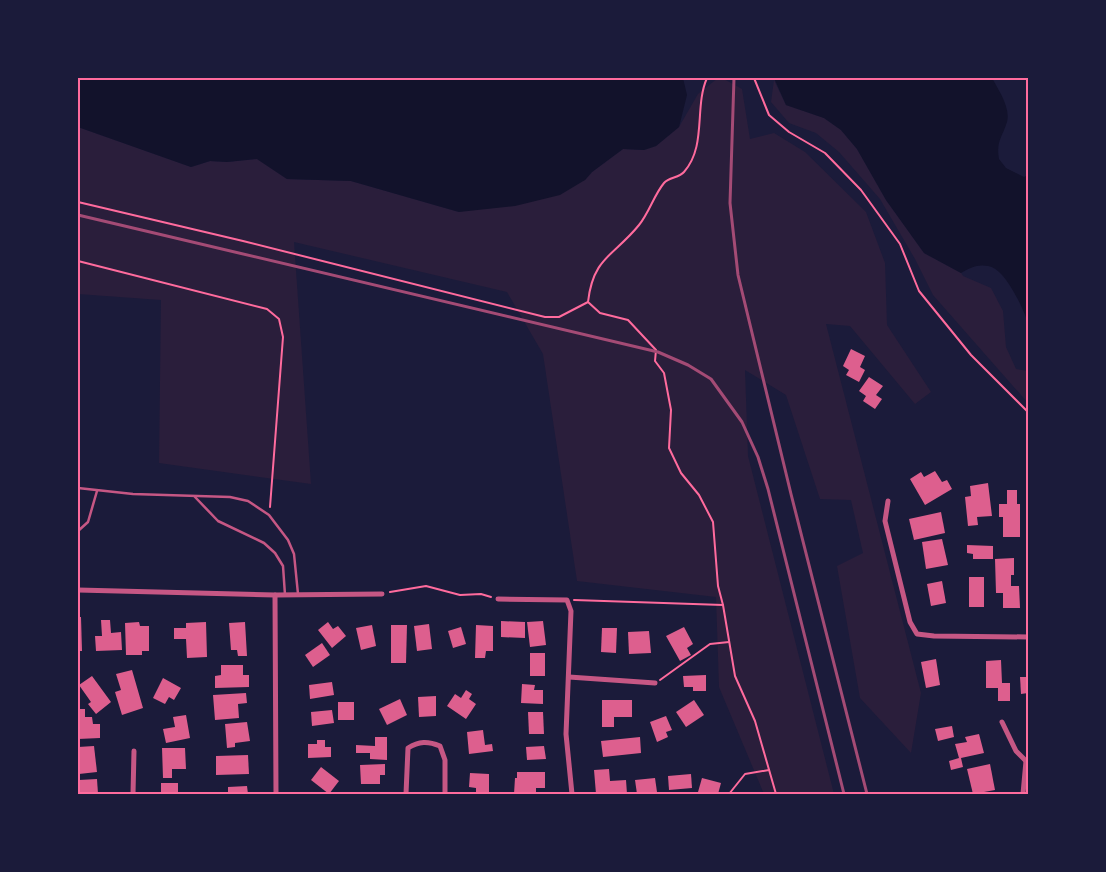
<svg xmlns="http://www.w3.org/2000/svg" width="1106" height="872" font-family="Arial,sans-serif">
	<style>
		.green { fill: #2a1e3b }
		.water { fill: #12122b }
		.building { fill: #dd5f8e }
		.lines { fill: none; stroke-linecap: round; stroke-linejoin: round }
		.path { stroke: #ff6b9d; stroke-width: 2 }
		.service { stroke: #c65784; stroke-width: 2.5 }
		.minor { stroke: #c65784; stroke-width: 5 }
		.rail { stroke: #a44b75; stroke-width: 3 }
		.neatline { fill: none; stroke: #ff6b9d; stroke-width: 2 }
	</style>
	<rect width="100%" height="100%" fill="#1b1b3a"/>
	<g class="green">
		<polygon points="718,78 722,78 742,89 750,139 774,133 805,152 866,212 885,263 887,325 931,392 915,404 850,326 826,324 921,693 911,753 860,698 837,566 863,553 851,500 820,499 786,395 745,370 748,456 834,794 764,794 719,687 716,597 577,581 543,354 507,292 294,242 311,484 159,463 161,300 78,294 78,127 191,167 210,161 227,162 257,159 287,179 351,181 459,212 585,180 592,172 623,149 644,150 656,146 679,127 698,94"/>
		<polygon points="774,80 786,105 824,118 841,130 857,149 886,200 924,253 961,273 963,276 991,288 1003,311 1006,347 1016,369 1028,371 1028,403 933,295 915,259 880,199 839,152 816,133 789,123 771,102"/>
	</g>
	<g class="water">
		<polygon points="78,78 683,78 687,95 679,127 656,146 644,150 623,149 592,172 585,180 560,195 515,206 459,212 351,181 287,179 257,159 227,162 210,161 191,167 78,127"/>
		<path d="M774 78H992C998 89 1011 108 1007 122 1002 138 996 141 999 159L1006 168 1024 177 1028 175V323C1023 308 1005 268 988 266 977 264 970 268 961 273L924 253 886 200 857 149 841 130 824 118 786 105Z"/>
	</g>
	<g class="building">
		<polygon points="851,349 865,356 860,367 865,370 859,382 846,375 849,370 843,366"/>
		<polygon points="869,377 883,386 876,395 882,399 875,409 863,401 866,396 859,391"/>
		<polygon points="935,471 942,482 947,480 952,489 925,505 910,479 921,472 924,477"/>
		<polygon points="988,483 992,516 977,517 978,525 968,526 965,497 971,496 970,486"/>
		<polygon points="1007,490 1017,490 1017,504 1020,504 1020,537 1003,537 1003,517 999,517 999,504 1007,504"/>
		<polygon points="941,512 945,533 914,540 909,519"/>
		<polygon points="942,539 948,565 926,569 922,542"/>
		<polygon points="967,545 993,546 993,559 973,559 973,554 967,553"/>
		<polygon points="1014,558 1014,575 1011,575 1011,586 1019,586 1020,608 1003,608 1003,593 996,593 995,559"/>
		<rect x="969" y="577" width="15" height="30"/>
		<polygon points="942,581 946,603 931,606 927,584"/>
		<polygon points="78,617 81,617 82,651 78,651"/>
		<polygon points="101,620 110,620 111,633 121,632 122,650 96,651 95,636 102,636"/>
		<polygon points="501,621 525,622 525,638 501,637"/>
		<polygon points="543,621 546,645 530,647 527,622"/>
		<polygon points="139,622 140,626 149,626 149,651 142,651 142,655 126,655 125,623"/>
		<polygon points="206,622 207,657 187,658 186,639 174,639 174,628 186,628 186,623"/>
		<polygon points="245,622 247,656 238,656 237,650 231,650 229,623"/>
		<polygon points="328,622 333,629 338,626 346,636 332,648 318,630"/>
		<polygon points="429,624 432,649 417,651 414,626"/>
		<polygon points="372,625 376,646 361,650 356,628"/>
		<polygon points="391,625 407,625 406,663 391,663"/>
		<polygon points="476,625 493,626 493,651 486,651 485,658 475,658"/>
		<polygon points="461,627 466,644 453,648 448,631"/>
		<polygon points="684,627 693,644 687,648 691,655 680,661 666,636"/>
		<polygon points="602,628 617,628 616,653 601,652"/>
		<polygon points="649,631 651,653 629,654 628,632"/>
		<polygon points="322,643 330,655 313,667 305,655"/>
		<rect x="530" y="653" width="15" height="23"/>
		<polygon points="936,659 940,685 926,688 921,662"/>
		<polygon points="1001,660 1002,683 1010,683 1010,701 998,701 998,688 986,688 986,661"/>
		<polygon points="221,665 243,665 243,675 249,675 249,687 215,688 215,676 221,675"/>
		<polygon points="132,670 143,708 122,715 115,692 121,690 116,674"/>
		<polygon points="706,675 706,691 693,691 693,687 684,687 683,676"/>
		<polygon points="92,676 111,702 96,714 88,704 91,702 79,685"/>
		<polygon points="1020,677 1028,677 1028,693 1021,694"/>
		<polygon points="163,678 181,688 174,700 169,697 165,704 153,698"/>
		<polygon points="332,682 334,695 310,699 309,685"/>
		<polygon points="522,684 535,685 534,690 543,690 543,704 521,703"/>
		<polygon points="466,690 472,694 469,699 476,704 466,719 447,706 455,694 461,698"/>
		<polygon points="246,693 247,703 238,704 239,718 215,720 213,695"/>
		<polygon points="436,696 436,716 419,717 418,697"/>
		<polygon points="400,699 407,715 387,725 379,709"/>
		<polygon points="602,700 632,700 632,717 614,717 614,727 602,727"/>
		<polygon points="694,700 704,715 686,727 676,712"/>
		<rect x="338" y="702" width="16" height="18"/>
		<polygon points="78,709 85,709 85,717 92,717 93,724 100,724 100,738 78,739"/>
		<polygon points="332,710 334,723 312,726 311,712"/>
		<polygon points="528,712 543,712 544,734 529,734"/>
		<polygon points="186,715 190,738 166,743 163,729 175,727 173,717"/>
		<polygon points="666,716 672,730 666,732 668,737 657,742 650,722"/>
		<polygon points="247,722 250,741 235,743 235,747 227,748 225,724"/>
		<polygon points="952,726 954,737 938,741 935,729"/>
		<polygon points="483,730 485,745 492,744 493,751 469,754 467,732"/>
		<polygon points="979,734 984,753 961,758 963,767 951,770 949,761 959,758 955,744 967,742 965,737"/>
		<polygon points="375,737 387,737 387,760 370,759 370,753 356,753 356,745 375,746"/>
		<polygon points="640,737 641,753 603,757 601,741"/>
		<polygon points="317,740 325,740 325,747 331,747 331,757 308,758 308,744 317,744"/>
		<polygon points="94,746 97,772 79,774 78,747"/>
		<polygon points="544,746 546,759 527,760 526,747"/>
		<polygon points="162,748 185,748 186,769 172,769 172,778 163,778"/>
		<polygon points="248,755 249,774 216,775 216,756"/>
		<polygon points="385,764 385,775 380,775 380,784 361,784 360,765"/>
		<polygon points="990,764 995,790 973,794 967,769"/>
		<polygon points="321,767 339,781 329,794 311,780"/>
		<polygon points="609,769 610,781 626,780 627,794 596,794 594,770"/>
		<polygon points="517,772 545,772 545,788 536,788 536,794 514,794 515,778 517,778"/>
		<polygon points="470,773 489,774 489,792 476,792 476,788 469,787"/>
		<polygon points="691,774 692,788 669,790 668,776"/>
		<polygon points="655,778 657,792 637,794 635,780"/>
		<polygon points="702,778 721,783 718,794 698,792"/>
		<polygon points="97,779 98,794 80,794 79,780"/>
		<rect x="161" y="783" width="17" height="11"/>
		<polygon points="247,786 248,794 228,794 228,787"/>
	</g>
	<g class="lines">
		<g class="path">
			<polyline points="754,78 769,115 789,132 825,153 861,190 900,244 919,291 971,355 1028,412"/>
			<polyline points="78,202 243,241 545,317 559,317 588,302"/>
			<polyline points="78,261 267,309 279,319 283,337 270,507"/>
			<polyline points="588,302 600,313 628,320 656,350 655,361 664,373 671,410 669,448 681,473 699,495 713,522 718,586 723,605 735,676 755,721 776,794"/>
			<path d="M588 302C593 257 614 256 639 225 649 213 654 195 664 183 669 177 679 178 684 172 707 146 694 107 707 78"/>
			<polyline points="390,592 426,586 460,595 481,594 491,597"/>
			<polyline points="574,600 723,605"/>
			<polyline points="660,680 710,644 729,642"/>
			<polyline points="729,794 745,774 769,770"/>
		</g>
		<g class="service">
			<polyline points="78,488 133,494 230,497 248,501 269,515 288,540 294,554 298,594"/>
			<polyline points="195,497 218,521 264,543 275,553 283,566 285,595"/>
			<polyline points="78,531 88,522 97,491"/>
		</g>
		<g class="minor">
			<polyline points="888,501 885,521 910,622 917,634 934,636 1028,637"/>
			<polyline points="78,590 275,595 382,594"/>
			<polyline points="275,595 276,794"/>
			<polyline points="498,599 567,600 571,611 566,734 572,794"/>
			<polyline points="569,677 655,683"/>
			<polyline points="1002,722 1016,751 1028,763"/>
			<polyline points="133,794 134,751"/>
			<path d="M406 794 408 748C419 741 428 741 440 746L445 760V794"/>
			<polyline points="1023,794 1026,761"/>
		</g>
		<g class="rail">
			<polyline points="734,78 730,203 738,275 791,494 867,794"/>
			<polyline points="78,215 658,352 688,365 711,379 742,422 758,457 768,489 844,794"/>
		</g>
	</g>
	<rect width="1106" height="872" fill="none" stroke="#1b1b3a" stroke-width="158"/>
	<rect x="79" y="79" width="948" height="714" class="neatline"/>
</svg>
